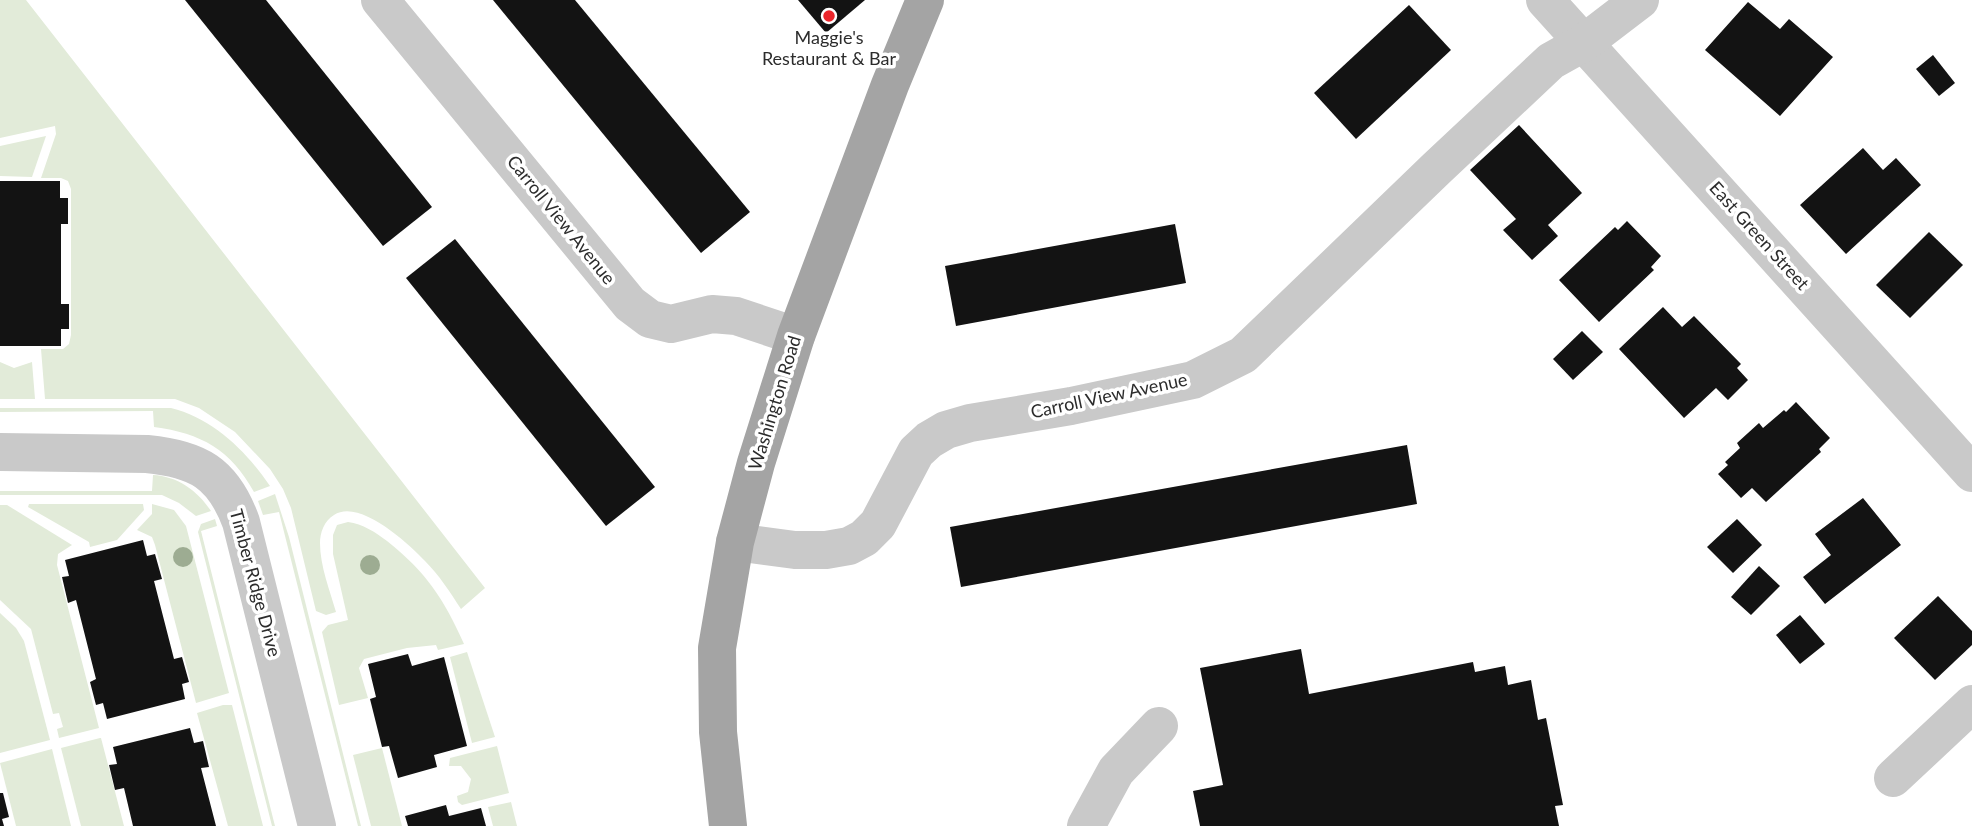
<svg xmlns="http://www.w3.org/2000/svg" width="1972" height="826" font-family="Lato,sans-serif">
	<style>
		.green { fill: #e2ebd9 }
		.building { fill: #131313 }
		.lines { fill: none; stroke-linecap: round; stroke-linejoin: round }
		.minor { stroke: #c9c9c9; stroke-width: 38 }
		.major { stroke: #a4a4a4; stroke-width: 38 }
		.tree { fill: #9dac92 }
		.poi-dot { fill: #ec252b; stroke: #fff; stroke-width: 2.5 }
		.labels { text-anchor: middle; stroke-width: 7; stroke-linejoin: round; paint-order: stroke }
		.poi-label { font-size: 18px; fill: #2c2c2c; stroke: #fff }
		.street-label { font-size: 18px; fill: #2c2c2c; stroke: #fff }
	</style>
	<rect width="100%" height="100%" fill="#fff"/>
	<g class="green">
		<path d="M0 0H26L485 588 461 609C450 592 439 575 425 561 408 543 359 498 334 515 324 521 320 533 320 543 320 566 330 591 336 612L326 615 316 611 291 508 283 489 270 469 235 432 199 408 175 399H45L41 349H63L69 344 71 335V189L68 181 61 178H41L56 134 55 126 0 138Z"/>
		<polygon points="46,136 32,177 0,176 0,146"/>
		<polygon points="0,362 14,368 32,362 35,399 0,399"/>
		<path d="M0 408H171C213 418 247 452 270 486L254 492C231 450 201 433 154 427L153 411 0 412Z"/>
		<path d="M153 475C177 476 198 491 211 511L196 516 179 503 162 495H0V491H152Z"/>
		<polygon points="275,494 289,537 361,826 358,826 279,512 263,515 258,501"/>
		<polygon points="29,504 143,504 144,510 117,540 90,547 89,542 28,507"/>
		<polygon points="152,504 174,510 186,526 229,693 196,703 155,545 152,537 137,530 152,514"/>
		<polygon points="0,505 7,505 72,545 58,554 57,565 99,728 59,738 57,729 63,727 59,713 53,714 31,629 0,600"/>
		<polygon points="215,519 217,526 201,531 275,826 272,826 198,532 201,524"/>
		<path d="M348 522C363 524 375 532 387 541 426 572 444 599 464 644L438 650 436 645 407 648 364 659 359 668 368 698 339 705 322 632 328 625 348 620 333 554V535L337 525Z"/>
		<polygon points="0,613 16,628 24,641 50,740 0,753"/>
		<polygon points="467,652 495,737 472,743 450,657"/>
		<polygon points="223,705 232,705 263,826 228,826 197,713"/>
		<polygon points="100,738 101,738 124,826 81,826 61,748"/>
		<polygon points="497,746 509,793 462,805 458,802 457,796 468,792 471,779 461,766 449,766 450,758"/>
		<polygon points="382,748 402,826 371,826 353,755"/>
		<polygon points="52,749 71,826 16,826 0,763"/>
		<polygon points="511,802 517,826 493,826 488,807"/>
	</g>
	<g class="building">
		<polygon points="185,0 266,0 432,207 383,246"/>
		<polygon points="493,0 575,0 750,212 701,253"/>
		<polygon points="798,0 865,0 826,33"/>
		<polygon points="1748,2 1780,29 1789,19 1833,57 1780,116 1705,50"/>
		<polygon points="1409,5 1451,50 1356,139 1314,93"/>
		<polygon points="1933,55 1955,83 1939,96 1916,69"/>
		<polygon points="1519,125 1582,193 1548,225 1558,236 1532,260 1503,230 1516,219 1470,170"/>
		<polygon points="1863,148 1883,170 1896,158 1921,185 1846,254 1800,205"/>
		<polygon points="0,181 60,181 60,198 68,198 68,224 61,224 61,304 69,304 69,329 61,329 61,346 0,346"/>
		<polygon points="1627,221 1661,256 1651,267 1654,270 1599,322 1559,280 1615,227 1618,230"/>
		<polygon points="1175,224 1186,283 956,326 945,266"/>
		<polygon points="1929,232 1963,265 1910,318 1876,285"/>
		<polygon points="455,239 655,487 606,526 406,278"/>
		<polygon points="1663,307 1682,327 1694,316 1741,364 1737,368 1748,380 1728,400 1716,388 1684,418 1619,349"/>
		<polygon points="1582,331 1603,352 1573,380 1553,359"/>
		<polygon points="1796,402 1830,438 1819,449 1821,452 1766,502 1752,488 1741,498 1718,474 1728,465 1725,462 1740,448 1737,443 1759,423 1763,428 1784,410 1786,412"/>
		<polygon points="1407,445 1417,504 961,587 950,527"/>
		<polygon points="1863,498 1901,545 1825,604 1803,577 1831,555 1815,534"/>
		<polygon points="1737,519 1762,545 1733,573 1707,547"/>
		<polygon points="143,540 147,556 155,554 162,579 154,581 174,659 182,657 189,682 182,684 185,699 107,719 103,703 96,705 90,682 96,679 76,600 68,603 62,577 69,576 65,560"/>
		<polygon points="1759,566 1780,586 1751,615 1731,597"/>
		<polygon points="1938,596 1972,631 1972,645 1935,680 1894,638"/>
		<polygon points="1800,615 1825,644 1800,664 1776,635"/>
		<polygon points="1301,649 1309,694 1473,662 1475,672 1505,666 1508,685 1531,680 1538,720 1546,718 1563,805 1555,806 1559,826 1200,826 1193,791 1223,785 1200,668"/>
		<polygon points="408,654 412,666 444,657 467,746 434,755 437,767 398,778 389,746 382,747 370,699 376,697 368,664"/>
		<polygon points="190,728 194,743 203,741 209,767 201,768 216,826 133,826 124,788 115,790 109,765 117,764 113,747"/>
		<polygon points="0,793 3,793 9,817 2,819 4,826 0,826"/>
		<polygon points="446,805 449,816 481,808 486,826 408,826 405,816"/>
	</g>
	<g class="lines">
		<g class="minor">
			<polyline points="380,0 630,304 650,319 671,324 712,314 736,316 796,336"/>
			<polyline points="1545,0 1972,473"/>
			<path d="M0 452 147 454C198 459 223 473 241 522L317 826"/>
			<polyline points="735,542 795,550 826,550 849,546 864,538 878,524 916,452 929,440 946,430 970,423 1071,406 1193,380 1243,355 1437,168 1551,61 1585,42 1640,0"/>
			<polyline points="1893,778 1972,704"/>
			<polyline points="1086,826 1116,771 1159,726"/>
		</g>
		<polyline class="major" points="728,826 718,732 717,648 735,542 756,463 796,336 890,85 925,0"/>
	</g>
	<g class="tree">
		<circle cx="183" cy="557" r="10"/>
		<circle cx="370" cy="565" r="10"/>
	</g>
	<circle class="poi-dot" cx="829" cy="16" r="7"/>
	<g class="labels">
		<g class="poi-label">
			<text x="829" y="44">Maggie's<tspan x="829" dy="21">Restaurant &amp; Bar</tspan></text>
		</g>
		<g class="street-label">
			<text transform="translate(561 220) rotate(51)" y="6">Carroll View Avenue</text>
			<text transform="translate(1759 236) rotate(48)" y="6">East Green Street</text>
			<text transform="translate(1109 396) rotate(-12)" y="6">Carroll View Avenue</text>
			<text transform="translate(775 403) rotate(-73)" y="6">Washington Road</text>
			<text transform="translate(255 583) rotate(75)" y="6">Timber Ridge Drive</text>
		</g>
	</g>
</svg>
